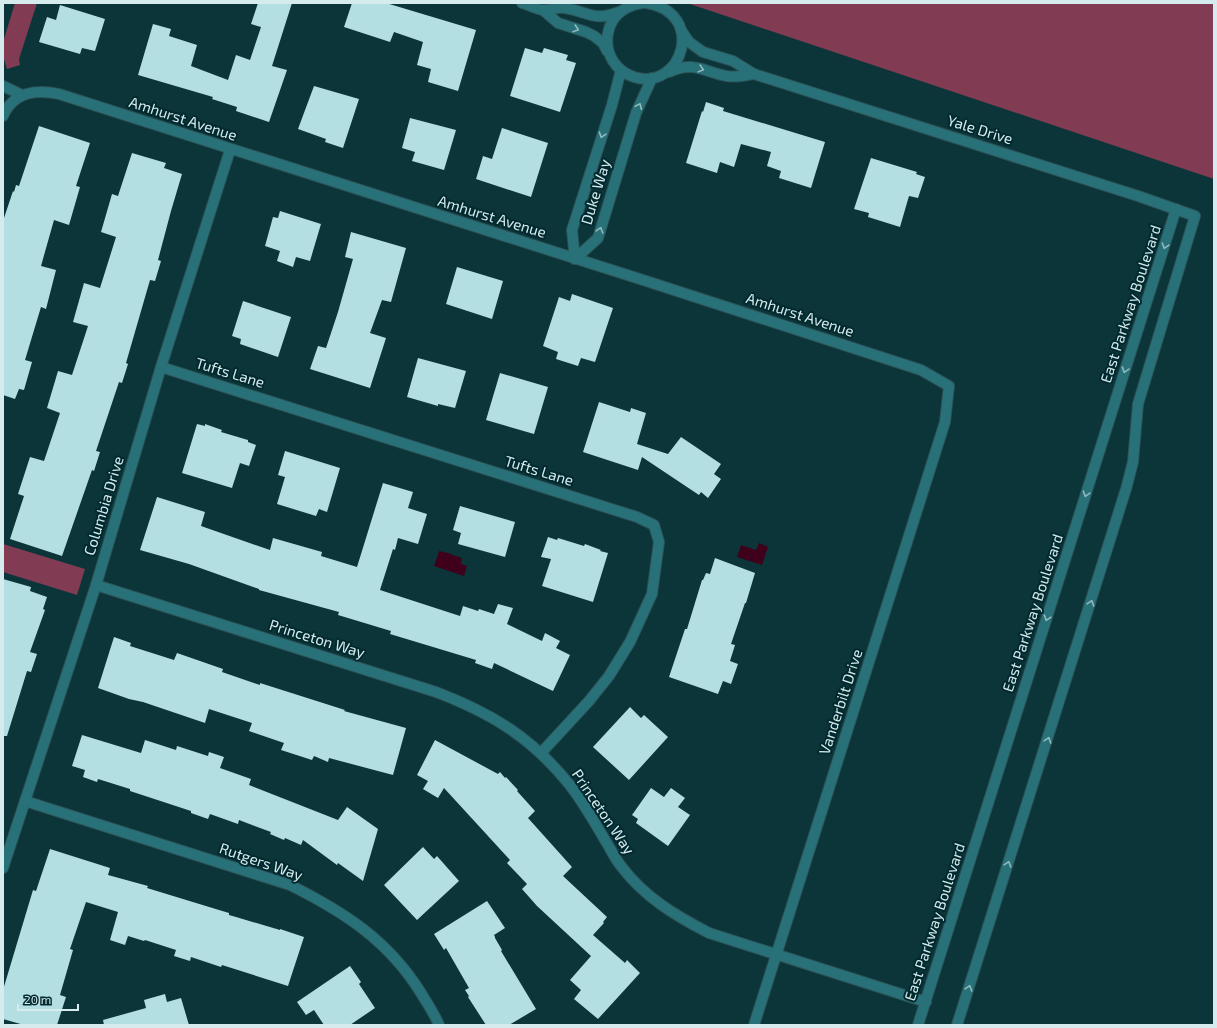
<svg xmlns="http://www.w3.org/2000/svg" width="1217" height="1028" font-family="'Exo 2',sans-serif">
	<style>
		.green { fill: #813c53 }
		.water { fill: #3f001b }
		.building { fill: #b3dee2 }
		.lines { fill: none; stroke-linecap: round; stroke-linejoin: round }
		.minor-casing { stroke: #2c5256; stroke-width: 12 }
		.minor { stroke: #297179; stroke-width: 10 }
		.oneway { stroke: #91babf }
		.labels { text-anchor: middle; stroke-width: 4; stroke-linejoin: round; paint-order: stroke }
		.street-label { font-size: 15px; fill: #d6ebed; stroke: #002a2f }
	</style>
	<rect width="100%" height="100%" fill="#0c3539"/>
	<g class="green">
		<polygon points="15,3 37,3 19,59 20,65 7,69 3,56 3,42"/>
		<polygon points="687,3 1214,3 1214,179"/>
		<polygon points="3,544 85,569 77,595 3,572"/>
	</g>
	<g class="water">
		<polygon points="759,543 768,547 762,565 737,557 741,545 756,550"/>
		<polygon points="439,551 452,554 452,555 462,558 461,564 467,566 464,576 434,566"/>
	</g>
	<g class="building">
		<polygon points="258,3 292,3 272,66 287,70 269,122 236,111 237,107 212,99 213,97 138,75 153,24 171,29 169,36 197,45 191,66 228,80 236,55 250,60 261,27 251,24"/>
		<polygon points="352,3 386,3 476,30 458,91 428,82 431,69 417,65 423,42 394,32 390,42 344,27"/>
		<polygon points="60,5 105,19 95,51 82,48 80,54 39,42 47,17 56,20"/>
		<polygon points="525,48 542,53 544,48 568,55 566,60 576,63 560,112 510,96"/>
		<polygon points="314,86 359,99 343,148 325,142 326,139 298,129"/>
		<polygon points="706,102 724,108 723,111 825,142 811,188 779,178 781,171 767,166 771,152 741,144 734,167 720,162 717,173 686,163 702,111 703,112"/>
		<polygon points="410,118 456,130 444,170 412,161 415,152 402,148"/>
		<polygon points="39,126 90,143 76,186 80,187 69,225 54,220 41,266 56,270 46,309 41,307 25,360 32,362 24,390 19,389 15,399 3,395 3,221 13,191 14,192 16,185 19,186"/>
		<polygon points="502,128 548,143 531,197 476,179 483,156 492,159"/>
		<polygon points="132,153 166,163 164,168 182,174 171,211 158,260 161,261 155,281 150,280 126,363 128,364 122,383 119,382 96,451 100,452 94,471 92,470 62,556 10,539 24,496 18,494 30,457 44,461 60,413 47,408 58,371 72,375 88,326 73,322 84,283 100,288 116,237 101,232 112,194 118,196"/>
		<polygon points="871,158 917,172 916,174 925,177 918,198 909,196 900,227 868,217 869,213 854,209"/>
		<polygon points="280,211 321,224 310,261 296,257 293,267 277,261 280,251 265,246 273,217 278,218"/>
		<polygon points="351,232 406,248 391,302 382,300 370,333 386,338 370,388 310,369 318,346 326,348 338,312 353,259 345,257"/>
		<polygon points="457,267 503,281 492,319 446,304"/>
		<polygon points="572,294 613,308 595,362 581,358 578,366 556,359 558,352 543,346 559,297 570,301"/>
		<polygon points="243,301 291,317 278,357 240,344 241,339 232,336"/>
		<polygon points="418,358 466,371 455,408 438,404 438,406 407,397"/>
		<polygon points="500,373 548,387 534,434 486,420"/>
		<polygon points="599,402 630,412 631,408 646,413 637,444 668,454 681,437 721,464 714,474 721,479 708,498 701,492 699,495 642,457 638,470 583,452"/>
		<polygon points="197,424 205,426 205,424 222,430 221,432 248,440 248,442 256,445 249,466 240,463 232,488 182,473"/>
		<polygon points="285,451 340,468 327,512 319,509 316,516 277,504 285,477 278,475"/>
		<polygon points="383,483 413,492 408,508 427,514 418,544 398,538 395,550 393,549 380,590 460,616 463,606 478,611 479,609 494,614 498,604 513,608 507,624 542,641 545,633 560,641 556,648 570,655 553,691 494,663 492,669 475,663 476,660 390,634 391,631 338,615 339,612 259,590 259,589 189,564 140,550 157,497 205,512 201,526 270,550 273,538 322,552 321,556 357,567"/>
		<polygon points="460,506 515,522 505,557 458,544 461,533 453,530"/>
		<polygon points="548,537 557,540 558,538 584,546 585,544 601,550 600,551 608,553 593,602 542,586 551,559 541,557"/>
		<polygon points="715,558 755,573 746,603 745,603 731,644 735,645 730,661 738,664 731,684 723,681 718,694 669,677 685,629 687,629 702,580 703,580 706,573 710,574"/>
		<polygon points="3,579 31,587 30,591 47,597 43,609 45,610 30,652 37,654 31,672 27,671 7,736 3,736"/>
		<polygon points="114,637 131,643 130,646 174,660 177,653 223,669 222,672 260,685 260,683 345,710 344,711 406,728 393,775 329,758 328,762 314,756 312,760 281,750 284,743 249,731 252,723 209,709 205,723 143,702 129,699 98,688"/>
		<polygon points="630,707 641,718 644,715 668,737 629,780 593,747"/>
		<polygon points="82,735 141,753 145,740 176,750 177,746 208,756 209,752 224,757 220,768 251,779 249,785 338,820 347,807 378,829 363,881 338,863 337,865 303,840 301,845 285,838 284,840 270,834 271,832 239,820 238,824 210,814 208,819 191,813 191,811 130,791 130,789 98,779 97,782 83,777 85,770 72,766"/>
		<polygon points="435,740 498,774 500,772 505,778 506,777 518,790 517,791 535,811 528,818 572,867 563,876 607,917 603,922 604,923 593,935 625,963 627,960 640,973 598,1019 574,999 581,990 570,980 591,956 537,906 522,889 527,884 507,863 510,860 444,788 438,798 423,789 428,781 417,775"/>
		<polygon points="651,788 664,797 671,788 685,798 678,807 690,815 668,846 636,823 638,819 632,815"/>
		<polygon points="423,847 434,859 437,856 459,881 417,920 384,885"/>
		<polygon points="50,849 110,868 108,875 148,886 147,888 219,910 229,913 229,915 236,917 280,930 280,929 304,937 288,986 222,965 221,967 191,957 190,961 174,956 176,950 145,940 144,941 128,936 125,945 110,940 118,912 86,902 70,949 73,950 60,995 66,997 57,1025 24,1025 3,1019 3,990 33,890 36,891"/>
		<polygon points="487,901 505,928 494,935 495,937 495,938 502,950 501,951 536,1009 509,1025 486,1025 468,997 469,996 465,990 469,988 446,948 444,950 434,934"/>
		<polygon points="350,966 361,982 359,984 375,1008 350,1025 324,1025 314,1010 306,1015 297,1002"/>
		<polygon points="165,994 167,1002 181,998 189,1025 104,1025 103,1020 146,1008 144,1000"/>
	</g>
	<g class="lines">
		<g class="minor-casing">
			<g id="minor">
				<path d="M522 3C529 5 536 9 543 10 550 10 558 7 565 8 590 12 592 22 619 12"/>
				<path d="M643 3C635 4 629 6 623 10 606 21 603 45 613 61 618 69 625 74 634 77 683 92 707 12 646 3"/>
				<polyline points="543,10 558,23 586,32 594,36 603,43 607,51"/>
				<polyline points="681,30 689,42 703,52 733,61 754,74 1138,196 1195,216 1138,404 1133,462 1126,489 957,1025"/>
				<path d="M669 72C694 61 702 71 726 76 735 78 746 75 754 74"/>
				<polyline points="3,86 22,95"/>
				<path d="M3 116C13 92 36 89 59 94L643 280 921 370 949 386 945 422 754 1025"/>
				<polyline points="575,259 598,238 636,113 652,78"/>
				<polyline points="575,259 572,230 612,105 621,70"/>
				<polyline points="161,367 637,517 654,525 659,542 652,594 630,642 609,676 589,701 541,753"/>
				<path d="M96 585 436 692C491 713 531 737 569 784 584 803 596 825 608 845 612 852 616 860 621 866 644 897 676 916 709 933L926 1002"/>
				<path d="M25 801 290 885C344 912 388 940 421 993 427 1003 434 1013 439 1025"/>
				<polyline points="3,868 96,585 161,367 230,150"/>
				<polyline points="918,1025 1176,209"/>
			</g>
		</g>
		<use href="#minor" class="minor"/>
	</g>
	<defs><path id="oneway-chevron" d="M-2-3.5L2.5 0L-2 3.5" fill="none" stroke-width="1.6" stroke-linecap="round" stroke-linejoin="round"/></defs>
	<g class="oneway">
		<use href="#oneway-chevron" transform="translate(576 29) rotate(18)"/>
		<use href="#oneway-chevron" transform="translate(701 69) rotate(15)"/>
		<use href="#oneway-chevron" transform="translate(639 106) rotate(-66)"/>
		<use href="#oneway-chevron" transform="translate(602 135) rotate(108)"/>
		<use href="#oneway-chevron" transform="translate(600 230) rotate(-73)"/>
		<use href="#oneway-chevron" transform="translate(1165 246) rotate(108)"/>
		<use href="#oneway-chevron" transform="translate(1125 370) rotate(108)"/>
		<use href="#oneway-chevron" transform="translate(1086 494) rotate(108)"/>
		<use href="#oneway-chevron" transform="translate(1091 603) rotate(-72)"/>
		<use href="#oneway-chevron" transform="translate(1047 618) rotate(108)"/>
		<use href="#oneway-chevron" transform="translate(1048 740) rotate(-72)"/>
		<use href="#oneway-chevron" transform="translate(1008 864) rotate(-72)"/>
		<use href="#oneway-chevron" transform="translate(969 988) rotate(-72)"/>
	</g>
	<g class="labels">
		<g class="street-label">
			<text transform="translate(183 119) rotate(18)" y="5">Amhurst Avenue</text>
			<text transform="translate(980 130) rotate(17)" y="5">Yale Drive</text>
			<text transform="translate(596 192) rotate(-73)" y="5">Duke Way</text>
			<text transform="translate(492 217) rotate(17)" y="5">Amhurst Avenue</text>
			<text transform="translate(1131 304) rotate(-72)" y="5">East Parkway Boulevard</text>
			<text transform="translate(800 315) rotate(18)" y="5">Amhurst Avenue</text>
			<text transform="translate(230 373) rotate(17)" y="5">Tufts Lane</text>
			<text transform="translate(539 471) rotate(17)" y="5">Tufts Lane</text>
			<text transform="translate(104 506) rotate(-73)" y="5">Columbia Drive</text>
			<text transform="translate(1033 613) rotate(-72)" y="5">East Parkway Boulevard</text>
			<text transform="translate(317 639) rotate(17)" y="5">Princeton Way</text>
			<text transform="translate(841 702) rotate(-72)" y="5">Vanderbilt Drive</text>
			<text transform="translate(603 812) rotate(56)" y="5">Princeton Way</text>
			<text transform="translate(261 862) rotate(19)" y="5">Rutgers Way</text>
			<text transform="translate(935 922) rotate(-72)" y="5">East Parkway Boulevard</text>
		</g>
	</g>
	<rect width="1217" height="1028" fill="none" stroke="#d6ebed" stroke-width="8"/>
	<path d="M18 1004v6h60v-6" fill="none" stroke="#d6ebed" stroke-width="2"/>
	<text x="24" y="1004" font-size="12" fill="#d6ebed" stroke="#002a2f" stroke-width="3" paint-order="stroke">20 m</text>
</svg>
